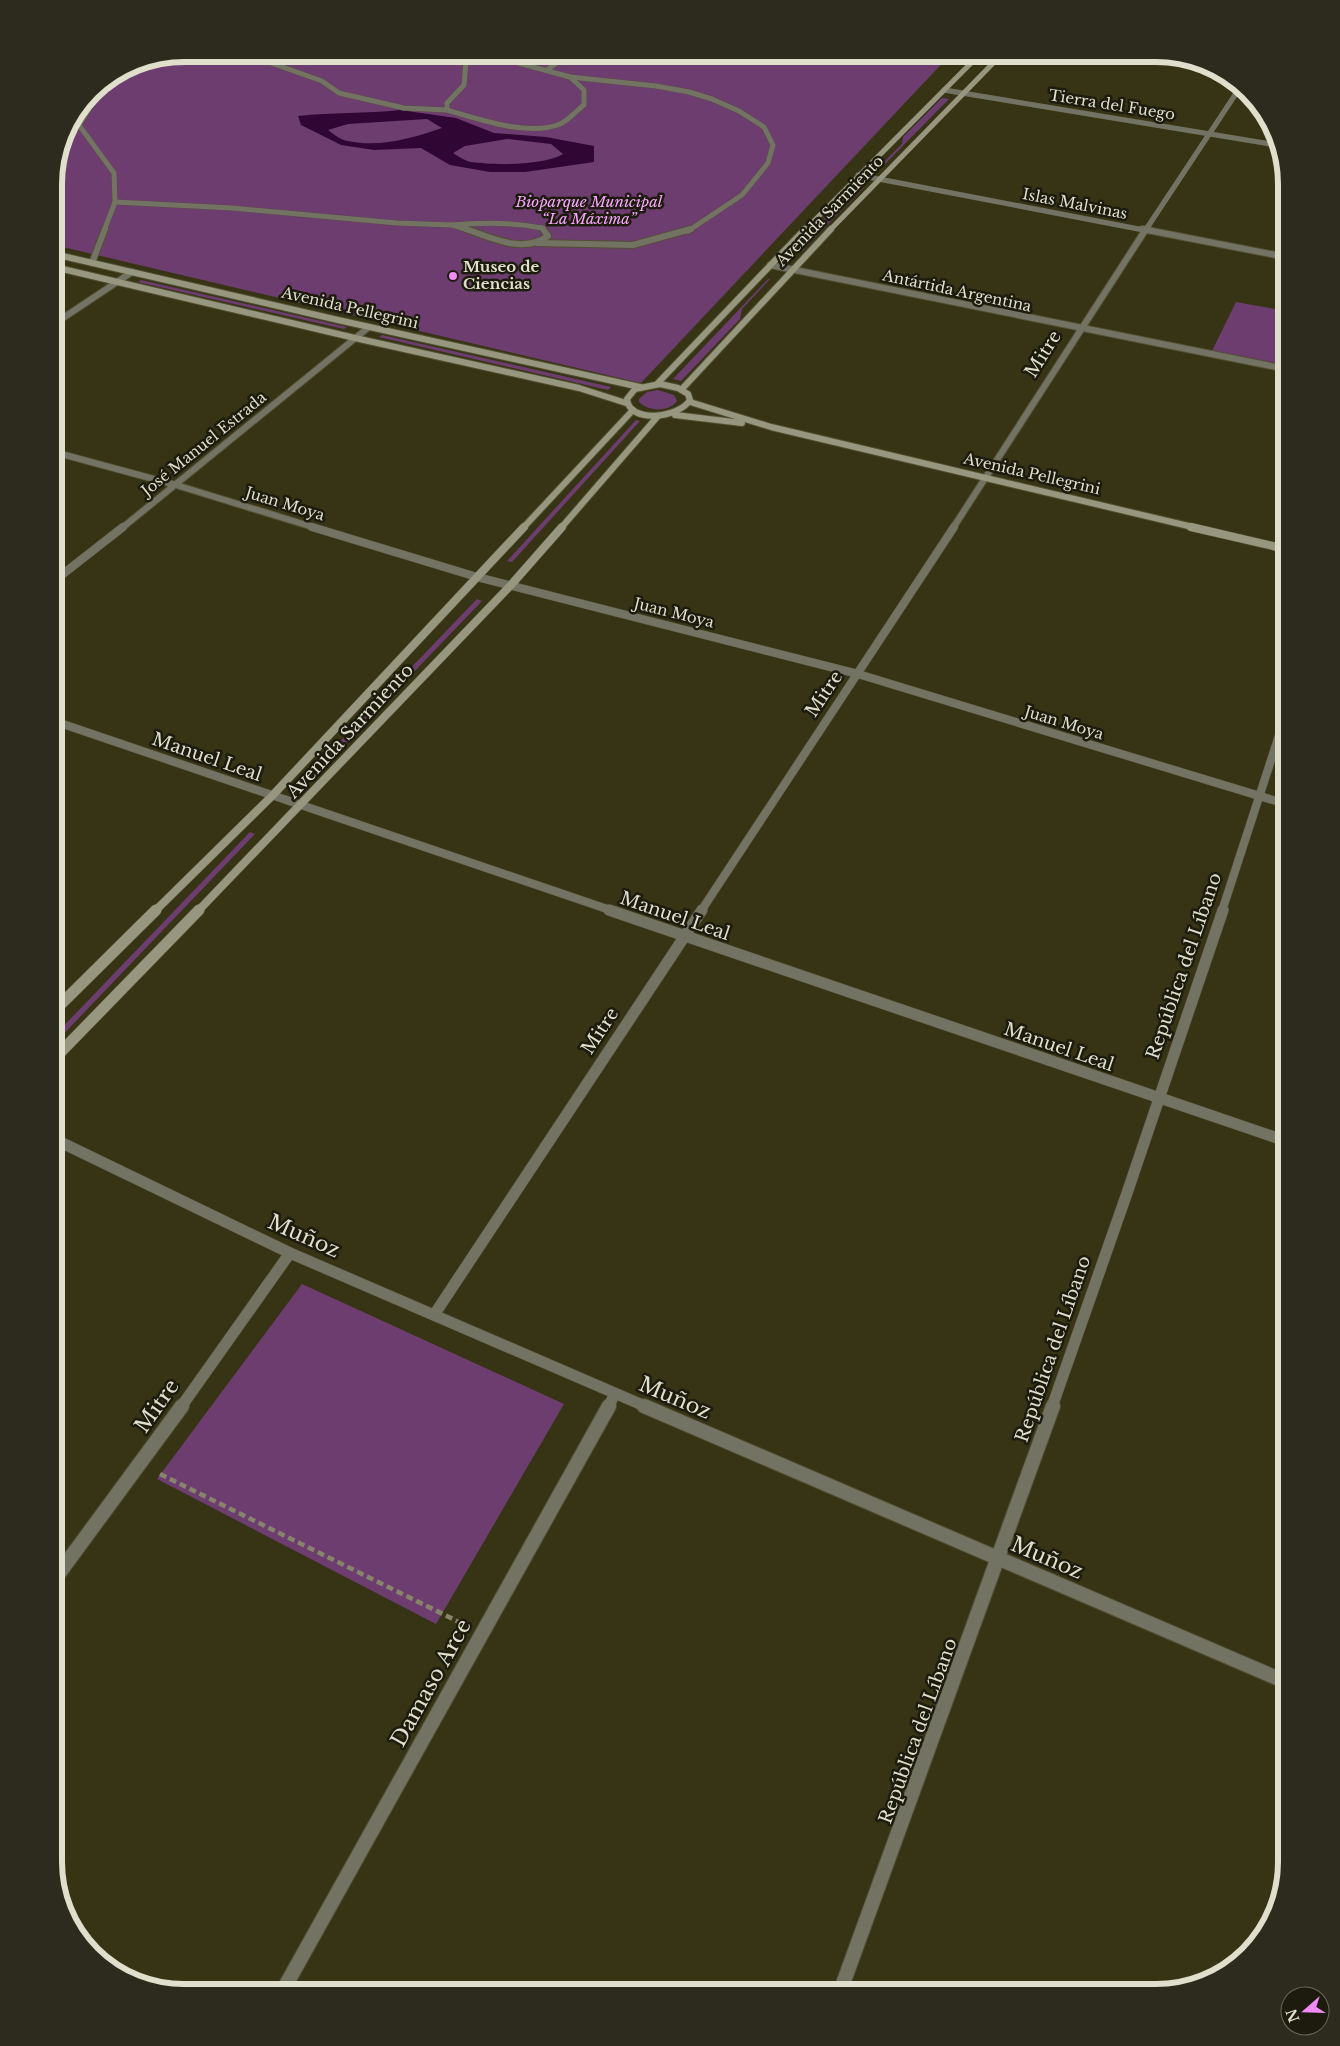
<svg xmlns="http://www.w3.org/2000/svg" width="1340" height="2046" font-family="'Libre Baskerville',serif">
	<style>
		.green { fill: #6d3d70 }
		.water { fill: #300634; fill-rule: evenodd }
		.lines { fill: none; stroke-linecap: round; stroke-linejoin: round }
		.street-far4-casing { stroke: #514f31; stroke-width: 5.5 }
		.street-far3-casing { stroke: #514f31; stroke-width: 8 }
		.street-far2-casing { stroke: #514f31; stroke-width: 9 }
		.street-far1-casing { stroke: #514f31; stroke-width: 12 }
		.street-casing { stroke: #514f31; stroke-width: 16 }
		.secondary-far3-casing { stroke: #514f31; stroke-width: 5.5 }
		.secondary-far2-casing { stroke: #514f31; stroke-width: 8 }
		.secondary-far1-casing { stroke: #514f31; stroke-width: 9 }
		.secondary-casing { stroke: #514f31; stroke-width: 12 }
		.path { stroke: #86856b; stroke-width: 4.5; stroke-dasharray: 7 4; stroke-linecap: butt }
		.street-far4 { stroke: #737364; stroke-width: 5 }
		.street-far3 { stroke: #737364; stroke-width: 6 }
		.street-far2 { stroke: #737364; stroke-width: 8 }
		.street-far1 { stroke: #737364; stroke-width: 11 }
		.street { stroke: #737364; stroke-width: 14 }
		.secondary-far3 { stroke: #97977f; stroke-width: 5 }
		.secondary-far2 { stroke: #97977f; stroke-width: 6 }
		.secondary-far1 { stroke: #97977f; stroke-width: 8 }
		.secondary { stroke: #97977f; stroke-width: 11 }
		.poi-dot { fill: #f08bf6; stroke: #1c1b0e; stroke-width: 2 }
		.labels { text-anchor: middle; stroke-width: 5; stroke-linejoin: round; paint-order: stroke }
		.far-street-label { font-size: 15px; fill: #dfdfcc; stroke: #1c1b0e }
		.far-park-label { font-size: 15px; font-style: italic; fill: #f8a6fd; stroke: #1c1b0e }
		.far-poi-label { font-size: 15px; font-weight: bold; fill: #dfdfcc; stroke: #1c1b0e; text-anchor: start }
		.street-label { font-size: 18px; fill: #dfdfcc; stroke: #1c1b0e }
		.near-street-label { font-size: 21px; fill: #dfdfcc; stroke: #1c1b0e }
		.rim { fill: none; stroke: #dfdfcc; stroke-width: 6 }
	</style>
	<rect width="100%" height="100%" fill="#363414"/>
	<g class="green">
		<polygon points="184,54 951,54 641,383 54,245 54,176 67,127 92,92 134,64"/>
		<polygon points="942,98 949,99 882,167 880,166 902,144 903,137"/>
		<polygon points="855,186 863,188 801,252 793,250"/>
		<polygon points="768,279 770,279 742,309 740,319 681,381 673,379"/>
		<polygon points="141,280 347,327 344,329 138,282"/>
		<polygon points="1236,302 1286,311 1286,326 1281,339 1286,340 1286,365 1212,351"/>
		<polygon points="382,335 611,387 608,390 379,337"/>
		<path d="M658 390 674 395 677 401C669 412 649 412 639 402V399L647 392Z"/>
		<polygon points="636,420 640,421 512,562 507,561"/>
		<polygon points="477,599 482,601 312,778 307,776"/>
		<polygon points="250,832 255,834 54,1044 54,1036"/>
		<polygon points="302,1284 564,1404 436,1624 157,1479"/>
	</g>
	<path class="water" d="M400 110 456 118 494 133 546 137 594 146V162L525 172H490L450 165 421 148 374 150 341 145 301 125 298 116C332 112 366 114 400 110ZM427 119 442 128C413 138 379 148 348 141 341 140 333 134 328 130L348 124ZM507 139 551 144 563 154C543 166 495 165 471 162 465 161 458 156 453 153L465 146Z"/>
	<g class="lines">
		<g class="street-far4-casing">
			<g id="street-far4">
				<polyline points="246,54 322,81 339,93 404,108 447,110"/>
				<path d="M431 54 466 61 464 85 447 103V110C478 119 529 137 560 124 569 120 576 111 584 105V90L570 77"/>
				<polyline points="485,54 570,77 656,86 689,92 712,99 739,111 764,127 773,145 768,163 742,195 688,231"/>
				<polyline points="547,70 569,54"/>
				<polyline points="944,90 1276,145"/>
				<polyline points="72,119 76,121 114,173 115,202 104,231"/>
				<polyline points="79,125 94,101 95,90"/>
				<polyline points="858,175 1149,231"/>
				<polyline points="115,202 232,208 397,223 452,225"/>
				<polyline points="452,225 470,231"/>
				<path d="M452 225C483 222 511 222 542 228L544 231"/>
				<polyline points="1145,231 1239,89"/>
			</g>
		</g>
		<g class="street-far3-casing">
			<g id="street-far3">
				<path d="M466 229C491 238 524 254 548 236L543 229"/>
				<polyline points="1142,229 1286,257"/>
				<polyline points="537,243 633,245 691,229"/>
				<polyline points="92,263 105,229"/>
				<polyline points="770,265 1286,369"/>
				<polyline points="54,324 132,272"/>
				<polyline points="54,452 176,485 316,528"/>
				<polyline points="122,528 369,327"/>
				<polyline points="953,528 1146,229"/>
			</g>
		</g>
		<g class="street-far2-casing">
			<g id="street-far2">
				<polyline points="312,527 477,577 858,674 1286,804"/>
				<polyline points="54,581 123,527"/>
				<polyline points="54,721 613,911"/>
				<polyline points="701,911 954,527"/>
				<polyline points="1222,911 1286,714"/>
			</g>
		</g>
		<g class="street-far1-casing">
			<g id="street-far1">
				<polyline points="609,910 1286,1141"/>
				<polyline points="54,1139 290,1253 647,1407"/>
				<polyline points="434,1315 702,910"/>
				<polyline points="181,1407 290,1253"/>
				<polyline points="608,1407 615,1394"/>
				<polyline points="1052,1407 1126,1196 1223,910"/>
			</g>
		</g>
		<g class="street-casing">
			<g id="street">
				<polyline points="644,1406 1286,1682"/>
				<polyline points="54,1580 182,1406"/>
				<polyline points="282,1992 609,1406"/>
				<polyline points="840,1992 1053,1406"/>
			</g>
		</g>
		<g class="secondary-far3-casing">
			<g id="secondary-far3">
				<polyline points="804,231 980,54"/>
				<polyline points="829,231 1002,54"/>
			</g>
		</g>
		<g class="secondary-far2-casing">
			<g id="secondary-far2">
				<polyline points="54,254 338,320 640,387"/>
				<polyline points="54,267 355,338 579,388 626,403"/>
				<polyline points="657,384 805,229"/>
				<path d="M660 384 678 388 688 394 690 400C679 418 629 424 627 399L635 389Z"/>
				<polyline points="682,389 831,229"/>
				<polyline points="690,402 771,427 1197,528"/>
				<polyline points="675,415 742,423"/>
				<polyline points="523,528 633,410"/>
				<polyline points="561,528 658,416"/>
			</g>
		</g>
		<g class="secondary-far1-casing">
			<g id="secondary-far1">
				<polyline points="1191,527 1286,549"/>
				<polyline points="155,911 272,796 524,527"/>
				<polyline points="198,911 511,585 562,527"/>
			</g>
		</g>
		<g class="secondary-casing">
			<g id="secondary">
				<polyline points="54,1011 156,910"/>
				<polyline points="54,1059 199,910"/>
			</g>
		</g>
		<polyline class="path" points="160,1474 461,1623"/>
		<use href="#street-far4" class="street-far4"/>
		<use href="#street-far3" class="street-far3"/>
		<use href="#street-far2" class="street-far2"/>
		<use href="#street-far1" class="street-far1"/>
		<use href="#street" class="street"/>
		<use href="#secondary-far3" class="secondary-far3"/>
		<use href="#secondary-far2" class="secondary-far2"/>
		<use href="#secondary-far1" class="secondary-far1"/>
		<use href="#secondary" class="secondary"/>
	</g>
	<circle class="poi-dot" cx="453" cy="276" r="5"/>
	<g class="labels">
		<g class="far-street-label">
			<text transform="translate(1112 105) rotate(9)" y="5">Tierra del Fuego</text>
			<text transform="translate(1075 204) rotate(11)" y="5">Islas Malvinas</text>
			<text transform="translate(830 211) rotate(-46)" y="5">Avenida Sarmiento</text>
			<text transform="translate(957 291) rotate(12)" y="5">Antártida Argentina</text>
			<text transform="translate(350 308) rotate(13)" y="5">Avenida Pellegrini</text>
			<text transform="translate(204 444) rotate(-39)" y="5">José Manuel Estrada</text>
			<text transform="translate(1032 474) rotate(13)" y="5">Avenida Pellegrini</text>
			<text transform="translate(285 504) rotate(17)" y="5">Juan Moya</text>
			<text transform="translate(674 613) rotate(14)" y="5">Juan Moya</text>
			<text transform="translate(1064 723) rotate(17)" y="5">Juan Moya</text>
		</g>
		<g class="far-park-label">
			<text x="589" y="207">Bioparque Municipal<tspan x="589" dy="17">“La Máxima”</tspan></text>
		</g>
		<g class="far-poi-label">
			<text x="463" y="272">Museo de<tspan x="463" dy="17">Ciencias</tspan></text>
		</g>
		<g class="street-label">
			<text transform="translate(1043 354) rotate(-58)" y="6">Mitre</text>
			<text transform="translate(824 694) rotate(-56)" y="6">Mitre</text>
			<text transform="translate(350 731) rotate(-47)" y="6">Avenida Sarmiento</text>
			<text transform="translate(207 757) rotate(19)" y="6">Manuel Leal</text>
			<text transform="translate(675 916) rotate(19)" y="6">Manuel Leal</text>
			<text transform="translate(1184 966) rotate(-71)" y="6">República del Líbano</text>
			<text transform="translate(600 1031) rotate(-57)" y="6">Mitre</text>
			<text transform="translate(1059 1047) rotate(19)" y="6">Manuel Leal</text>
			<text transform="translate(1053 1349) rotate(-71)" y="6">República del Líbano</text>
			<text transform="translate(918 1731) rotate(-70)" y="6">República del Líbano</text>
		</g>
		<g class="near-street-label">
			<text transform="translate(304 1236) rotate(24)" y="7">Muñoz</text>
			<text transform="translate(675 1398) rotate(23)" y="7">Muñoz</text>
			<text transform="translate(157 1406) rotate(-55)" y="7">Mitre</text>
			<text transform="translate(1047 1558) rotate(23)" y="7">Muñoz</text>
			<text transform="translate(431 1683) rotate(-61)" y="7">Damaso Arce</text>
		</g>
	</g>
	<path d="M0 0H1340V2046H0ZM184 62H1156A122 122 0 0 1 1278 184V1862A122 122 0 0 1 1156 1984H184A122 122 0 0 1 62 1862V184A122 122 0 0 1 184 62Z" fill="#2c2b1d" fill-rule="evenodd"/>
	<path class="rim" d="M184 62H1156A122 122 0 0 1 1278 184V1862A122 122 0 0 1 1156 1984H184A122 122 0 0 1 62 1862V184A122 122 0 0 1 184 62Z"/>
	<g transform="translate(1305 2011) rotate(250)"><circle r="24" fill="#1c1b0e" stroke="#6a695a"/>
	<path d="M0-4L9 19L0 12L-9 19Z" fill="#f08bf6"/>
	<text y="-8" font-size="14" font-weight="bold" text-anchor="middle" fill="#dfdfcc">N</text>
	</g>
</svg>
